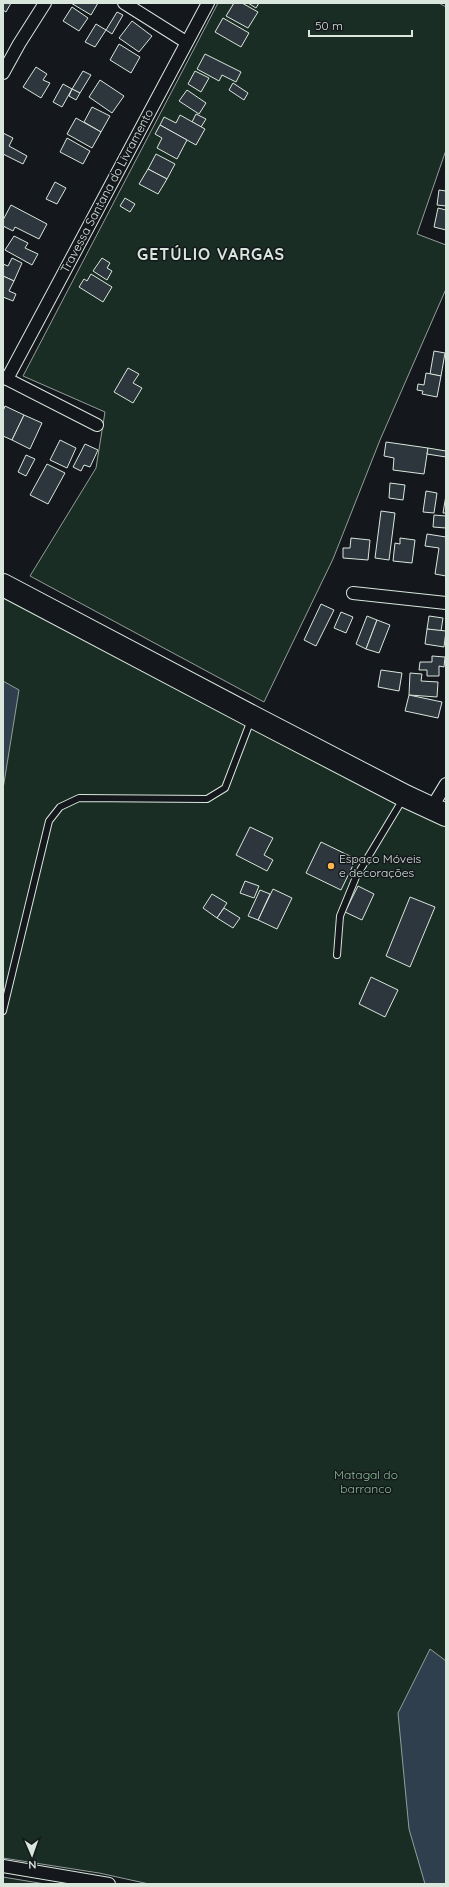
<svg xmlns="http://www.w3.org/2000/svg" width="449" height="1887" font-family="Quicksand,sans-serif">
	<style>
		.green { fill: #1a2d24; stroke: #939e99 }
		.water { fill: #2f3f4d; stroke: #939e99 }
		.building { fill: #2c363c; stroke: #d8e6dc }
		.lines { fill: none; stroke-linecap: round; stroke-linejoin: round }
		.lane-casing { stroke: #d8e6dc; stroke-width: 8 }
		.street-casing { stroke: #d8e6dc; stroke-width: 14 }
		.highway-casing { stroke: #d8e6dc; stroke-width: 24 }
		.lane { stroke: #14181c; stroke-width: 6 }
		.street { stroke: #14181c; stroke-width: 12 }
		.highway { stroke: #14181c; stroke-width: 22 }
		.poi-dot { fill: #ffb74d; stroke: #14181c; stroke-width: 1.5 }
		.labels { text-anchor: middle; stroke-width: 3; stroke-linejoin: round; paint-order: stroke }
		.street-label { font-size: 12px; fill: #d8e6dc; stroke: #14181c }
		.poi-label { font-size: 12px; fill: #d8e6dc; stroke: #14181c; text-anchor: start }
		.park-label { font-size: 12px; fill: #8ac095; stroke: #14181c }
		.district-label { font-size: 16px; font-weight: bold; letter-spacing: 1px; fill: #d8e6dc; stroke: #14181c }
	</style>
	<rect width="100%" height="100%" fill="#14181c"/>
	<g class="green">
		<polygon points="218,3 439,3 446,7 446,150 417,234 446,245 446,289 380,440 333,559 264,702 30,576 96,468 105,412 23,376"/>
		<polygon points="3,595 446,826 446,1884 149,1884 99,1873 3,1858"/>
		<polygon points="3,1877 45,1884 3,1884"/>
	</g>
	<g class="water">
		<polygon points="3,681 19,690 3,789"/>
		<polygon points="430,1649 446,1661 446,1884 425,1884 409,1829 398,1713"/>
	</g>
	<g class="building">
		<polygon points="3,3 11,3 6,12 3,10"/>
		<polygon points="71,3 98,3 91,15"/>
		<polygon points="234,3 242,3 258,12 248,28 226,16"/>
		<polygon points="248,3 259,3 256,8"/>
		<polygon points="72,7 88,18 79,31 63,21"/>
		<polygon points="117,12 123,15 112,34 106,30"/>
		<polygon points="223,18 249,33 241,47 215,32"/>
		<polygon points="132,21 152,36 139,52 119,38"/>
		<polygon points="96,24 106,30 95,47 85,42"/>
		<polygon points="119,44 140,57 131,73 110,60"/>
		<polygon points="205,54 241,72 236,82 222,75 219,81 197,69"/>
		<polygon points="36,67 47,74 43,80 50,83 41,98 23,87"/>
		<polygon points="83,71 91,75 80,93 72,89"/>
		<polygon points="195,71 209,78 201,92 188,84"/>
		<polygon points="100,80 124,96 112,113 89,97"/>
		<polygon points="233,83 248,93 244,100 229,90"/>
		<polygon points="63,84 72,89 62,107 53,102"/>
		<polygon points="72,89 80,93 76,100 69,96"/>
		<polygon points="187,90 206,103 199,114 179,101"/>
		<polygon points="92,107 110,116 101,132 84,122"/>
		<polygon points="196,114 206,119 201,127 192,122"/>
		<polygon points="180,115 205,129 196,145 160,125 164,117 176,123"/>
		<polygon points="76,118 101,132 92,148 67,134"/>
		<polygon points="160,125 187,140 177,159 157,148 162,138 155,134"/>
		<polygon points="3,133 13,138 9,146 27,156 23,164 3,154"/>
		<polygon points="67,138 90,151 83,164 60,152"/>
		<polygon points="156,154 175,164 167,179 148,169"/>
		<polygon points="148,169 167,179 158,194 139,184"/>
		<polygon points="55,182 66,188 57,204 46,199"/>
		<polygon points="439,190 446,191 446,206 437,205"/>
		<polygon points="125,198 135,204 130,212 120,206"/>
		<polygon points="11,205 47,224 39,239 15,227 13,231 3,226 3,220"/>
		<polygon points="438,208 446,210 446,230 434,227"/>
		<polygon points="14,236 28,243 25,248 38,254 32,265 5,250"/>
		<polygon points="12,258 22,263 14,281 3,276 3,264 8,266"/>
		<polygon points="102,258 110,263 107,268 112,271 107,280 93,271"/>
		<polygon points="91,274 112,287 103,302 79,287 84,279 87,281"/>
		<polygon points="3,276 14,281 9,291 16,294 13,301 3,297"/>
		<polygon points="434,351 445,353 441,376 430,374"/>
		<polygon points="128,368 139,374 133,383 142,388 133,403 114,392"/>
		<polygon points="426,373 441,376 437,397 422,394 423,391 417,390 418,384 424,385"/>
		<polygon points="5,406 24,415 12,440 3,436 3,411"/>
		<polygon points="24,415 42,423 30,449 12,440"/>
		<polygon points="60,440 76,448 67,468 50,460"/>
		<polygon points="386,442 428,448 424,474 393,470 394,458 384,456"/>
		<polygon points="85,444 98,450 90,467 84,465 81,471 73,467"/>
		<polygon points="428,448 446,451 446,457 427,454"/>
		<polygon points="26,455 35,459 26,476 18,472"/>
		<polygon points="47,464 65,473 48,504 30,495"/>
		<polygon points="390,483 405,485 403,500 389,498"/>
		<polygon points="426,491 437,493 434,513 423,512"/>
		<polygon points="446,495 446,513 443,513"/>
		<polygon points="381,511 395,513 389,560 375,558"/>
		<polygon points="434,515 446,516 446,528 433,527"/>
		<polygon points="427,534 446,537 446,576 435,574 439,548 425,546"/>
		<polygon points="351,538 370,540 368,560 343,558 343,548 350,548"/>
		<polygon points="400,538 415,540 412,563 393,561 395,543 400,544"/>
		<polygon points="321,604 334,610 316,646 304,640"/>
		<polygon points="341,612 353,617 346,633 334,628"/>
		<polygon points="367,616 377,620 366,649 356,644"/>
		<polygon points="429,616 443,618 441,631 427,629"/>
		<polygon points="377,620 390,625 379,653 366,649"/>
		<polygon points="427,629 446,631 444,647 425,644"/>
		<polygon points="432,656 445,657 444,667 439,666 439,676 427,676 427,670 419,670 420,662 432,662"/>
		<polygon points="381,670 402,673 399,691 378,687"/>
		<polygon points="410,673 422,674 421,681 438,682 437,697 409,695"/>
		<polygon points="409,695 442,702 438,718 405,711"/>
		<polygon points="250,827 273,838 264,855 273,860 267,871 236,855"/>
		<polygon points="321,842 356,859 341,890 306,873"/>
		<polygon points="245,881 259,886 254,898 240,893"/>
		<polygon points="358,886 374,894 362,920 345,912"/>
		<polygon points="273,889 292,898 277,929 258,920"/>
		<polygon points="260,890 270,894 258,920 248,916"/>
		<polygon points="212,894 227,903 217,918 203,908"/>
		<polygon points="410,897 435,907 410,967 386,956"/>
		<polygon points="224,908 240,918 233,928 217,918"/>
		<polygon points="371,977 398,990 385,1017 359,1004"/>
	</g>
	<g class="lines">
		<g class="lane-casing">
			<g id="lane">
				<polyline points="337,955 340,916 356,877 403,799"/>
				<polyline points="3,1011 49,821 60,807 79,798 207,799 225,788 251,720"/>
			</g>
		</g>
		<g class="street-casing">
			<g id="street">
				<polyline points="124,3 186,42"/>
				<polyline points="3,73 19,44 45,3"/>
				<polyline points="3,377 97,425"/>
				<polyline points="7,379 208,3"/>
				<polyline points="353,593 446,603"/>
				<polyline points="432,807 446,784"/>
				<polyline points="3,1866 109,1884"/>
			</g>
		</g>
		<g class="highway-casing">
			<polyline id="highway" points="3,585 253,717 405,796 446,815"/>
		</g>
		<use href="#lane" class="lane"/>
		<use href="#street" class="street"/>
		<use href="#highway" class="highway"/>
	</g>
	<circle class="poi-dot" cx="331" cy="866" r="4"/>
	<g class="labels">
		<g class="street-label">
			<text transform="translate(107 191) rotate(-62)" y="4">Travessa Santana do Livramento</text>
		</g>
		<g class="poi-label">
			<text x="339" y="863">Espaço Móveis<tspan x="339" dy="14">e decorações</tspan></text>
		</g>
		<g class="park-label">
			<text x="366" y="1479">Matagal do<tspan x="366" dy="14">barranco</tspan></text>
		</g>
		<g class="district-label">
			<text x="211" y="260">GETÚLIO VARGAS</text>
		</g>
	</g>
	<rect width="449" height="1887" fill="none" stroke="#d8e6dc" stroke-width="8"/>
	<g transform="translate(32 1855) rotate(178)" stroke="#14181c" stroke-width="3" paint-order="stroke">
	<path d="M0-3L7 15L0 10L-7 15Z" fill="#d8e6dc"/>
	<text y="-6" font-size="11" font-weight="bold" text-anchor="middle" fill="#d8e6dc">N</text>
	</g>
	<path d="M309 30v6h103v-6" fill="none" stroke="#d8e6dc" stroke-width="2"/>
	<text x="315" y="30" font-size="12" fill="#d8e6dc" stroke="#14181c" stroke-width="3" paint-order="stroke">50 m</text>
</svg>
